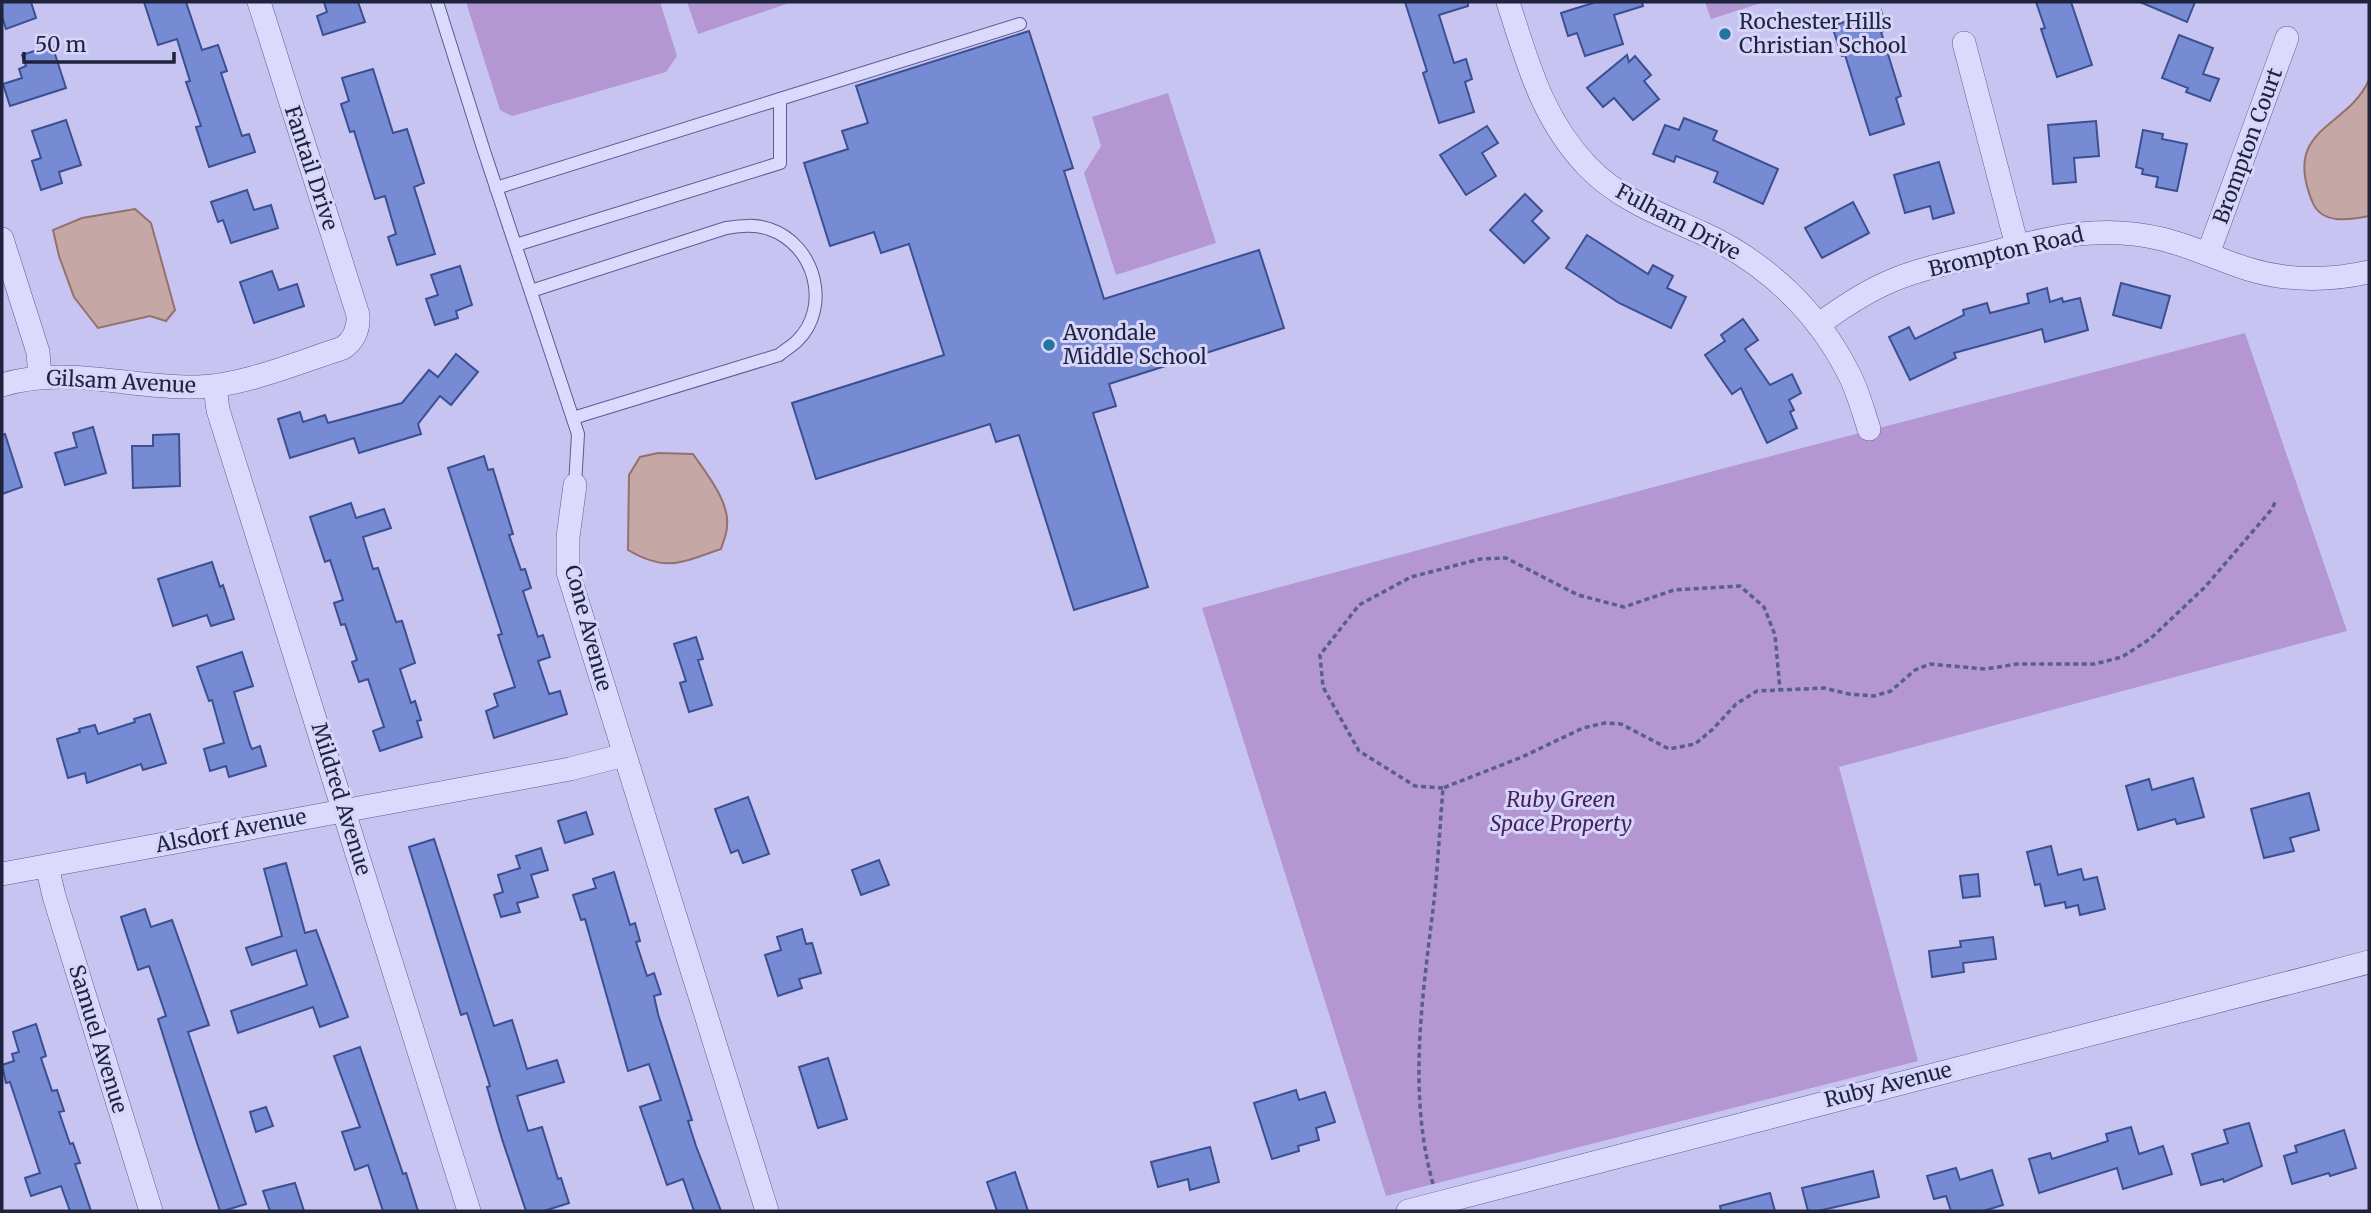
<svg xmlns="http://www.w3.org/2000/svg" width="2371" height="1213" font-family="Merriweather,serif">
	<style>
		.green { fill: #b396d2 }
		.water { fill: #c5a8a6; stroke: #95706c; stroke-width: 2 }
		.building { fill: #768bd4; stroke: #3c5091; stroke-width: 2 }
		.lines { fill: none; stroke-linecap: round; stroke-linejoin: round }
		.service-casing { stroke: #585e8f; stroke-width: 14 }
		.minor-casing { stroke: #585e8f; stroke-width: 24 }
		.path { stroke: #585e8f; stroke-width: 3.5; stroke-dasharray: 5 3.5; stroke-linecap: butt }
		.service { stroke: #dbd9fc; stroke-width: 12 }
		.minor { stroke: #dbd9fc; stroke-width: 23 }
		.poi-dot { fill: #2276a4; stroke: #d7d5f9; stroke-width: 2.5 }
		.labels { text-anchor: middle; stroke-width: 6; stroke-linejoin: round; paint-order: stroke }
		.poi-label { font-size: 21px; fill: #1e233e; stroke: #d7d5f9; text-anchor: start }
		.street-label { font-size: 21px; fill: #1e233e; stroke: #d7d5f9 }
		.park-label { font-size: 21px; font-style: italic; fill: #46225c; stroke: #d7d5f9 }
	</style>
	<rect width="100%" height="100%" fill="#c7c4f2"/>
	<g class="green">
		<polygon points="466,2 660,2 677,56 666,72 512,116 500,110"/>
		<polygon points="687,2 792,2 698,34"/>
		<polygon points="1705,2 1764,2 1711,19"/>
		<polygon points="1168,93 1216,243 1116,275 1084,173 1101,146 1092,117"/>
		<polygon points="2245,333 2347,631 1839,767 1918,1061 1386,1196 1202,608 1725,468"/>
	</g>
	<g class="water">
		<path d="M2369 80V216C2349 220 2321 225 2312 201 2282 127 2347 129 2369 80Z"/>
		<polygon points="135,209 151,223 175,310 166,321 150,316 98,328 74,297 59,256 53,230 82,218"/>
		<path d="M658 453 693 454C706 473 730 502 727 526 727 534 723 542 721 549 682 562 667 573 628 550L629 475 640 457Z"/>
	</g>
	<g class="building">
		<polygon points="2,2 31,2 36,18 6,29 2,16"/>
		<polygon points="144,2 186,2 202,50 218,45 227,71 221,73 242,136 249,134 255,152 209,167 196,127 201,126 186,82 190,81 177,39 158,45"/>
		<polygon points="324,2 358,2 365,22 323,35 317,16 327,12"/>
		<polygon points="1405,2 1468,2 1468,6 1439,15 1454,63 1466,59 1472,79 1465,82 1474,112 1439,123 1423,73 1427,71"/>
		<polygon points="1596,2 1642,2 1643,6 1614,15 1623,44 1585,56 1577,33 1568,36 1561,13"/>
		<polygon points="2036,2 2071,2 2092,65 2057,77 2041,29 2045,28"/>
		<polygon points="2140,2 2195,2 2187,22"/>
		<polygon points="1881,10 1887,30 1881,32 1901,96 1896,98 1904,124 1870,135 1845,55 1842,56 1832,26"/>
		<polygon points="1029,31 1073,168 1064,171 1104,299 1259,250 1284,328 1109,384 1116,406 1093,413 1148,587 1074,610 1019,435 996,442 990,424 816,479 792,403 944,355 909,244 881,253 874,232 830,246 804,163 848,149 842,131 868,123 856,86"/>
		<polygon points="2179,35 2213,48 2203,74 2219,79 2210,101 2186,92 2188,88 2162,78"/>
		<polygon points="52,45 66,88 10,106 3,84 22,78 19,69 26,66 22,55"/>
		<polygon points="1627,55 1629,62 1635,56 1651,75 1644,81 1659,99 1633,120 1614,98 1603,107 1587,88"/>
		<polygon points="373,69 393,133 407,129 424,183 414,187 435,254 397,265 388,237 396,234 385,196 375,199 354,131 350,132 341,104 349,101 342,78"/>
		<polygon points="1684,118 1717,131 1713,140 1778,169 1763,204 1714,182 1718,172 1676,156 1674,162 1653,154 1665,125 1679,130"/>
		<polygon points="66,120 81,165 59,172 62,183 41,190 32,161 41,158 32,131"/>
		<polygon points="2096,121 2099,156 2074,158 2076,182 2053,184 2048,125"/>
		<polygon points="1487,126 1498,143 1482,153 1496,176 1466,195 1440,155"/>
		<polygon points="2143,130 2163,134 2162,139 2187,144 2177,191 2156,187 2158,177 2142,174 2143,169 2136,167"/>
		<polygon points="1939,162 1954,213 1933,219 1930,206 1905,213 1894,175"/>
		<polygon points="247,190 254,210 271,205 278,228 231,243 223,220 218,222 211,202"/>
		<polygon points="1525,194 1542,211 1532,221 1549,238 1524,263 1490,230"/>
		<polygon points="1853,202 1869,233 1822,258 1805,228"/>
		<polygon points="1587,235 1648,274 1653,265 1673,276 1667,288 1686,297 1671,328 1619,303 1566,268"/>
		<polygon points="460,266 472,305 456,311 458,318 435,325 426,299 438,295 431,275"/>
		<polygon points="272,271 279,290 297,284 304,306 254,323 240,282"/>
		<polygon points="2121,283 2170,296 2161,328 2113,315"/>
		<polygon points="2047,288 2050,302 2062,298 2063,302 2080,298 2088,330 2045,342 2042,329 1954,353 1956,358 1910,380 1889,337 1909,327 1915,339 1964,315 1963,310 1987,303 1990,313 2029,303 2027,294"/>
		<polygon points="1743,319 1758,340 1745,349 1770,385 1792,374 1801,393 1789,400 1794,410 1790,412 1797,428 1767,443 1741,388 1732,394 1705,355 1725,341 1721,335"/>
		<polygon points="456,354 478,372 451,405 440,396 418,424 421,434 359,453 354,438 290,458 278,419 300,412 303,422 325,415 328,423 402,403 429,370 438,377"/>
		<polygon points="93,427 106,473 65,485 55,453 77,447 73,433"/>
		<polygon points="5,434 22,487 2,494 2,435"/>
		<polygon points="179,434 180,486 133,488 132,446 153,446 153,435"/>
		<polygon points="484,456 488,470 493,469 513,534 509,535 521,570 525,569 531,588 523,591 538,637 543,635 550,657 538,661 549,694 560,691 567,714 494,738 486,711 498,706 494,694 515,687 498,635 502,634 448,468"/>
		<polygon points="351,503 356,518 384,509 391,528 363,537 373,569 378,568 396,622 402,621 415,663 400,669 411,703 415,701 421,720 417,721 422,737 380,751 373,731 384,727 368,679 359,682 352,662 357,660 345,624 341,625 334,603 343,600 330,560 325,562 310,517"/>
		<polygon points="212,562 220,587 223,585 234,619 211,626 207,615 173,626 158,579"/>
		<polygon points="696,637 703,659 698,660 712,705 689,712 680,683 686,681 674,644"/>
		<polygon points="242,652 253,686 234,692 250,745 252,749 260,746 266,766 229,777 226,766 210,771 204,749 224,743 212,700 209,701 197,667"/>
		<polygon points="150,714 166,763 143,770 141,764 87,783 85,773 68,778 57,739 80,732 79,729 95,725 98,734 135,722 134,719"/>
		<polygon points="2193,778 2204,817 2177,824 2175,819 2138,830 2126,786 2149,779 2152,790"/>
		<polygon points="2309,793 2319,830 2290,838 2294,851 2264,858 2251,809"/>
		<polygon points="748,797 769,854 743,863 738,850 731,853 715,809"/>
		<polygon points="586,812 593,834 565,843 558,821"/>
		<polygon points="434,839 494,1026 512,1020 527,1069 557,1060 564,1082 517,1096 528,1131 542,1127 558,1179 561,1178 569,1203 544,1211 526,1211 502,1139 487,1087 490,1086 467,1013 461,1015 409,847"/>
		<polygon points="2051,846 2058,875 2081,869 2084,880 2097,877 2105,909 2080,915 2078,905 2066,908 2065,902 2045,906 2040,884 2035,885 2027,852"/>
		<polygon points="541,848 548,870 531,875 538,897 517,903 520,912 501,917 494,895 503,892 498,875 520,868 516,856"/>
		<polygon points="879,860 889,885 861,895 852,870"/>
		<polygon points="286,863 305,933 316,930 348,1017 320,1027 313,1007 238,1033 231,1011 307,985 296,950 252,965 246,948 282,936 264,869"/>
		<polygon points="614,872 630,925 635,923 640,941 636,942 647,976 654,973 661,994 654,996 658,1014 692,1120 688,1121 696,1146 721,1211 694,1211 683,1179 667,1185 640,1107 661,1100 649,1064 628,1071 585,919 581,920 573,895 596,888 593,879"/>
		<polygon points="1978,874 1980,896 1963,898 1960,876"/>
		<polygon points="145,909 151,927 172,920 209,1025 188,1032 246,1204 223,1211 220,1211 197,1143 158,1019 166,1016 149,966 138,970 121,917"/>
		<polygon points="802,929 806,944 812,943 821,973 799,979 802,988 778,996 765,955 781,950 777,937"/>
		<polygon points="1993,937 1996,959 1963,963 1964,972 1932,977 1929,951 1961,947 1960,941"/>
		<polygon points="36,1024 46,1056 41,1058 52,1091 57,1090 64,1111 59,1112 70,1144 73,1143 80,1163 75,1164 91,1211 70,1211 61,1186 31,1196 25,1178 40,1173 10,1082 6,1083 2,1065 14,1061 12,1054 19,1052 13,1032"/>
		<polygon points="360,1047 403,1174 406,1173 418,1211 383,1211 368,1165 355,1170 342,1132 360,1127 334,1056"/>
		<polygon points="828,1058 847,1119 818,1128 799,1067"/>
		<polygon points="1296,1090 1299,1100 1325,1092 1335,1122 1316,1128 1319,1140 1298,1146 1299,1151 1272,1159 1254,1103"/>
		<polygon points="266,1107 273,1126 256,1132 250,1112"/>
		<polygon points="2249,1123 2262,1166 2224,1182 2223,1179 2201,1185 2192,1154 2228,1143 2224,1130"/>
		<polygon points="2131,1127 2139,1154 2163,1146 2172,1174 2123,1189 2117,1168 2039,1193 2029,1159 2050,1153 2052,1159 2108,1141 2106,1134"/>
		<polygon points="2344,1130 2356,1168 2330,1176 2329,1173 2292,1184 2284,1156 2297,1152 2295,1146"/>
		<polygon points="1210,1147 1219,1182 1190,1190 1188,1179 1158,1187 1151,1162"/>
		<polygon points="1956,1168 1960,1180 1992,1170 2003,1205 1983,1211 1951,1211 1946,1196 1934,1199 1927,1176"/>
		<polygon points="1873,1171 1879,1197 1818,1211 1808,1211 1802,1188"/>
		<polygon points="1015,1172 1028,1211 997,1211 987,1182"/>
		<polygon points="295,1183 304,1211 270,1211 263,1191"/>
		<polygon points="1770,1193 1775,1211 1721,1211 1720,1206"/>
	</g>
	<g class="lines">
		<g class="service-casing">
			<g id="service">
				<polyline points="437,2 484,151 578,434 575,485"/>
				<polyline points="780,99 1020,24"/>
				<polyline points="496,188 780,99 780,163 516,245"/>
				<path d="M531 291 726 228C740 226 755 224 769 229 815 244 832 307 797 341 792 346 785 350 779 355L573 418"/>
			</g>
		</g>
		<g class="minor-casing">
			<g id="minor">
				<path d="M1508 2C1528 64 1542 119 1588 167 1620 200 1662 215 1702 233 1766 262 1818 312 1849 374 1858 391 1863 411 1869 429"/>
				<polyline points="1964,43 2017,246"/>
				<polyline points="2,239 38,352 40,377"/>
				<polyline points="2208,254 2287,38"/>
				<path d="M1818 325C1841 308 1865 292 1891 281 1924 267 1960 261 1994 252 2052 237 2101 224 2162 239 2191 246 2219 260 2248 269 2287 281 2329 281 2369 272"/>
				<path d="M2 385C67 365 132 389 198 387 243 386 299 362 343 348 354 340 359 329 358 315L259 2"/>
				<polyline points="215,387 218,410 469,1211"/>
				<polyline points="575,485 568,537 568,572 767,1211"/>
				<polyline points="47,866 54,896 151,1211"/>
				<polyline points="2,874 570,769 624,755"/>
				<polyline points="1408,1211 2369,962"/>
			</g>
		</g>
		<g class="path">
			<polyline points="1443,788 1415,786 1359,751 1323,687 1320,655 1359,605 1411,577 1480,559 1506,558 1578,595 1624,607 1674,590 1740,586 1764,607 1775,635 1780,690"/>
			<path d="M1433 1184C1407 1091 1423 994 1434 901 1438 863 1440 825 1443 788L1522 757 1583 728 1605 723 1621 724 1669 749 1695 744 1713 729 1736 704 1757 691 1824 688 1849 694 1874 696 1891 691 1915 670 1930 664 1986 669 2017 664H2095L2122 657 2150 639 2205 587 2272 509 2276 500"/>
		</g>
		<use href="#service" class="service"/>
		<use href="#minor" class="minor"/>
	</g>
	<g class="poi-dot">
		<circle cx="1725" cy="34" r="7"/>
		<circle cx="1049" cy="345" r="7"/>
	</g>
	<g class="labels">
		<g class="poi-label">
			<text x="1739" y="29">Rochester Hills<tspan x="1739" dy="24">Christian School</tspan></text>
			<text x="1063" y="340">Avondale<tspan x="1063" dy="24">Middle School</tspan></text>
		</g>
		<g class="street-label">
			<text transform="translate(2248 146) rotate(-70)" y="7">Brompton Court</text>
			<text transform="translate(311 168) rotate(72)" y="7">Fantail Drive</text>
			<text transform="translate(1678 222) rotate(28)" y="7">Fulham Drive</text>
			<text transform="translate(2006 252) rotate(-13)" y="7">Brompton Road</text>
			<text transform="translate(121 382) rotate(3)" y="7">Gilsam Avenue</text>
			<text transform="translate(588 628) rotate(75)" y="7">Cone Avenue</text>
			<text transform="translate(341 799) rotate(73)" y="7">Mildred Avenue</text>
			<text transform="translate(231 831) rotate(-11)" y="7">Alsdorf Avenue</text>
			<text transform="translate(98 1039) rotate(73)" y="7">Samuel Avenue</text>
			<text transform="translate(1888 1085) rotate(-14)" y="7">Ruby Avenue</text>
		</g>
		<g class="park-label">
			<text x="1561" y="807">Ruby Green<tspan x="1561" dy="24">Space Property</tspan></text>
		</g>
	</g>
	<rect width="2371" height="1213" fill="none" stroke="#1e233e" stroke-width="7"/>
	<path d="M24 52v10h150v-10" fill="none" stroke="#1e233e" stroke-width="3.5"/>
	<text x="35" y="52" font-size="21" fill="#1e233e" stroke="#d7d5f9" stroke-width="5" paint-order="stroke">50 m</text>
</svg>
